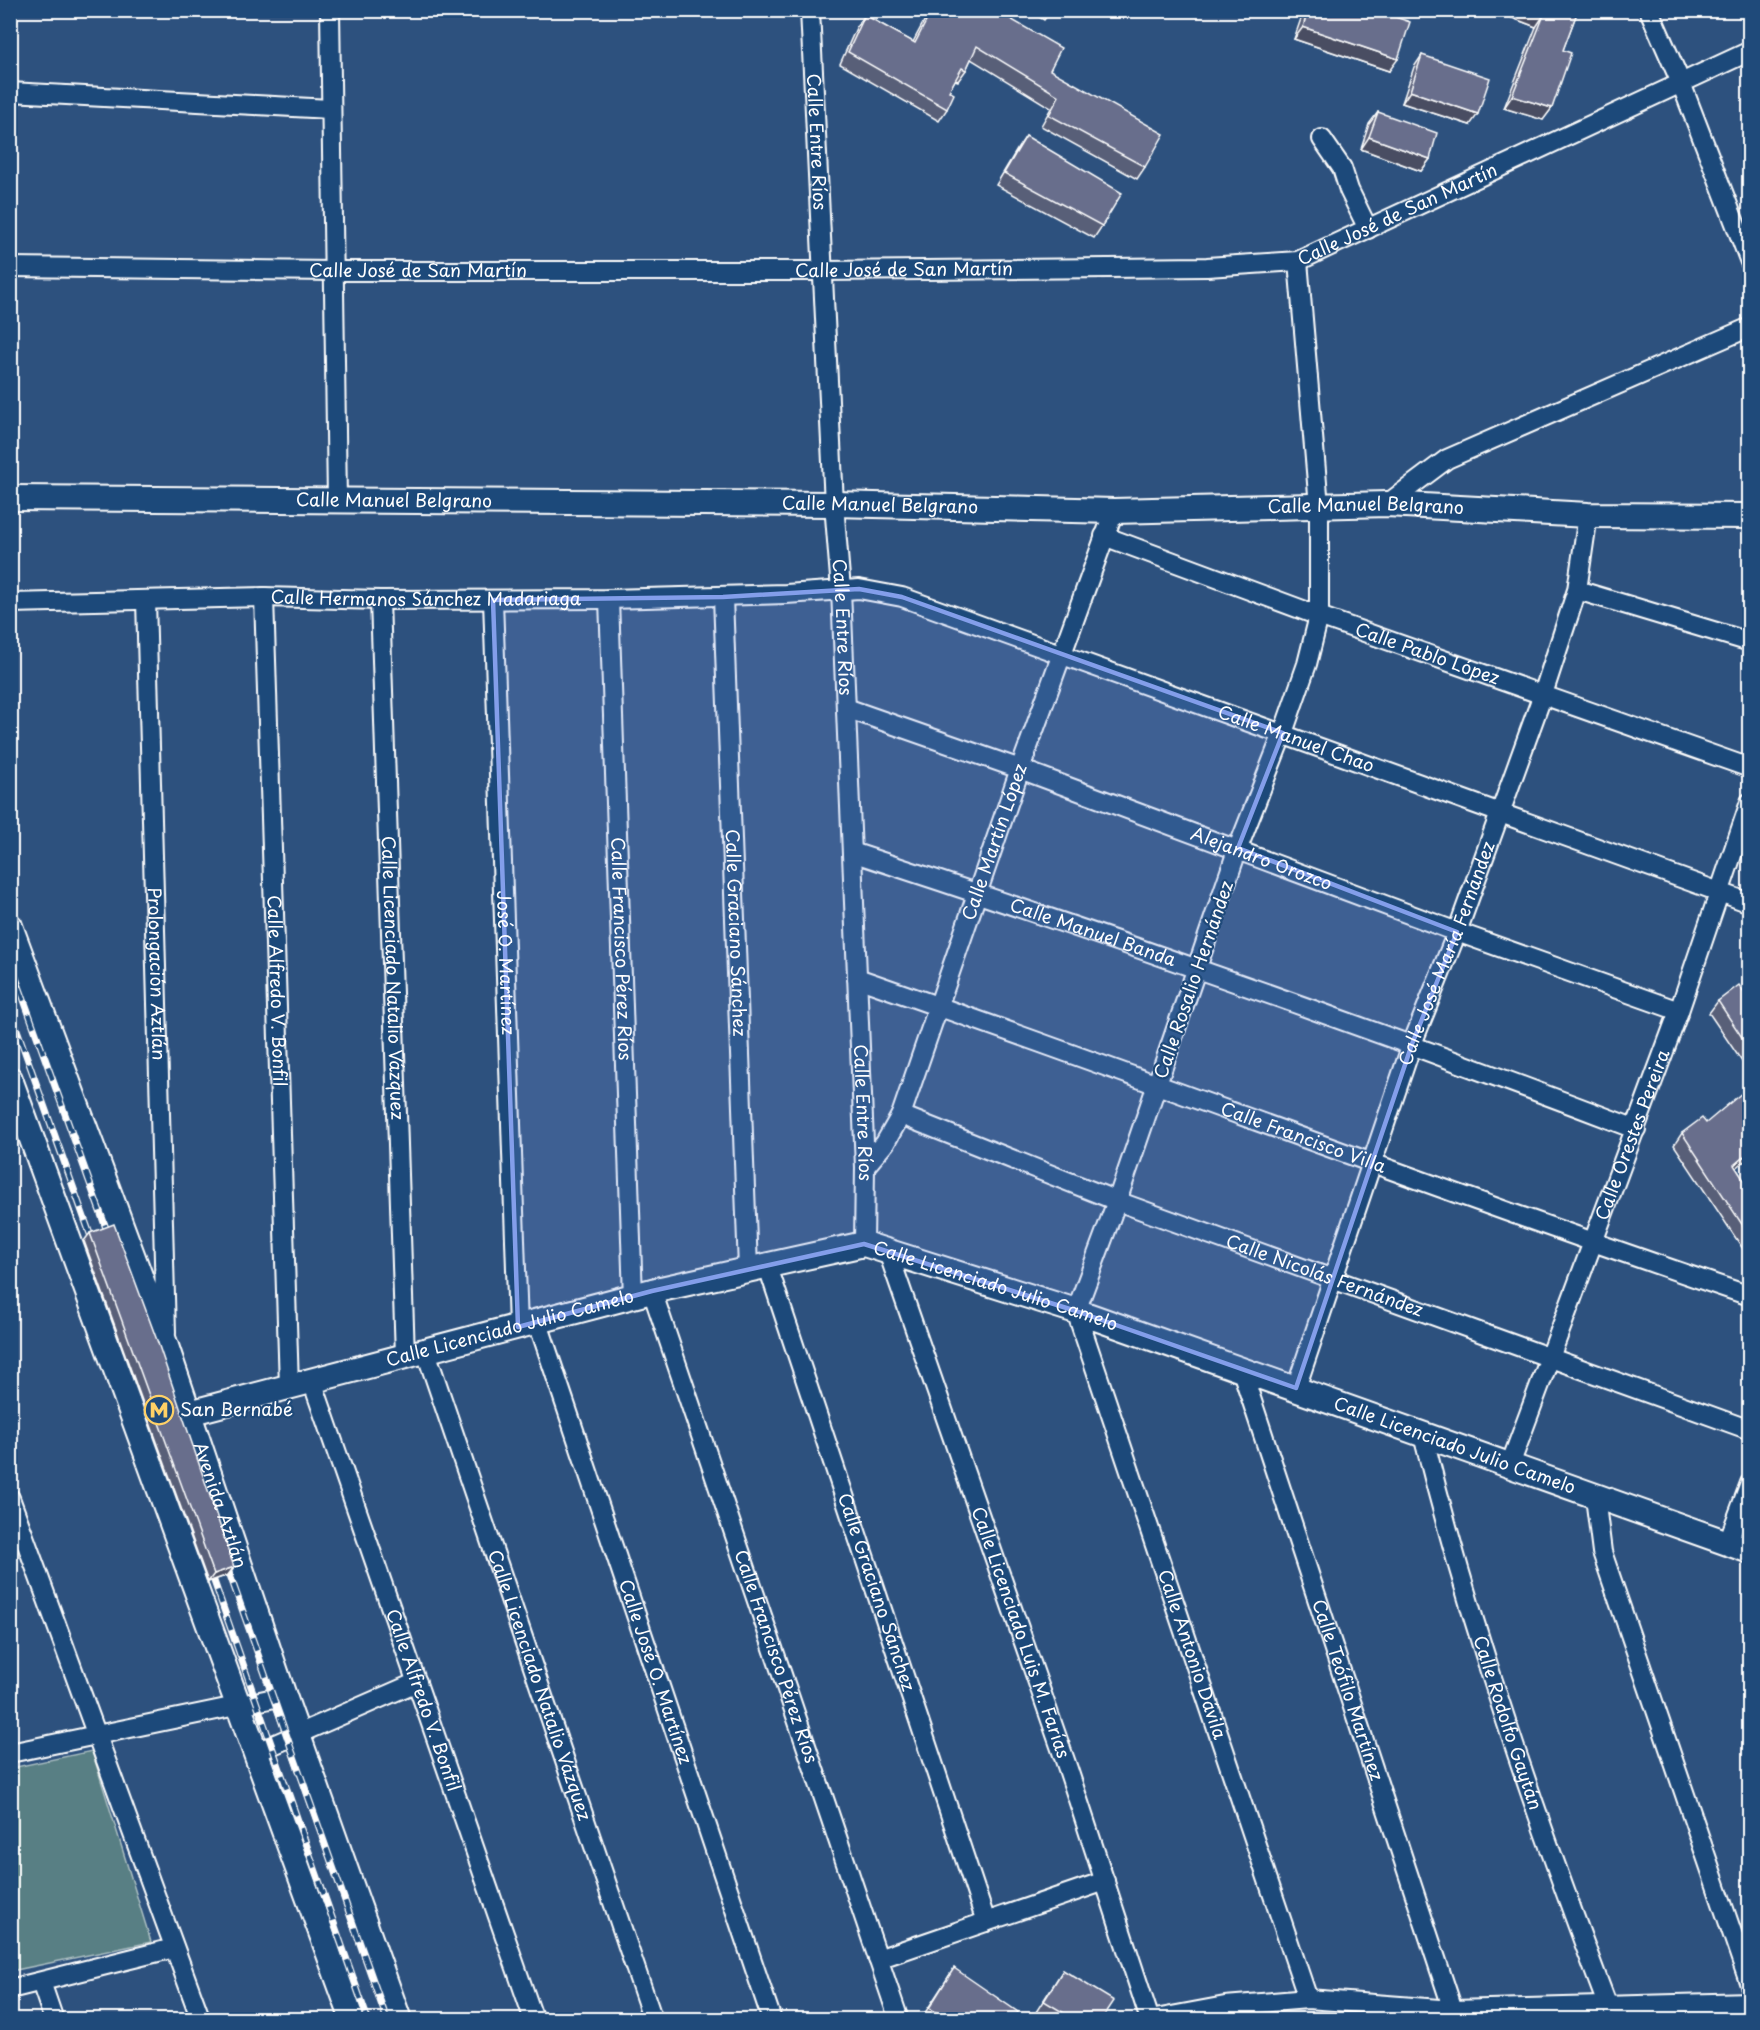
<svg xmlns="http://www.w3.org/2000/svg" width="1760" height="2030" font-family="'Playpen Sans',sans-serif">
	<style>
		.green { fill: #597f84; stroke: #acbfc2; stroke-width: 1.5 }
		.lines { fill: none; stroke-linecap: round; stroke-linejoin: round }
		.street-casing { stroke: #fff; stroke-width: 22 }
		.secondary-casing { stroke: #fff; stroke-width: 28 }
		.street { stroke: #1f4a7a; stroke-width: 18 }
		.secondary { stroke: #1f4a7a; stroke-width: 24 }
		.rail-casing { stroke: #fff; stroke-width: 7 }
		.rail { stroke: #1f4a7a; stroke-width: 4.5; stroke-dasharray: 14; stroke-linecap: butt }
		.wall { fill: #595f78; stroke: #fff; stroke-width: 1.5 }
		.shaded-wall { fill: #484d62; stroke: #fff; stroke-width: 1.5 }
		.building { fill: #676e8c; stroke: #fff; stroke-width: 1.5 }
		.marked { fill: #839eea; fill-opacity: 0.2; stroke: #839eea; stroke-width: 4.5; stroke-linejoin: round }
		.labels { text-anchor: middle; stroke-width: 4.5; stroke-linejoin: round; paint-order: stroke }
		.street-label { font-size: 18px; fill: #fff; stroke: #1f4a7a }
		.poi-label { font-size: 18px; fill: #fff; stroke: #1f4a7a; text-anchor: start }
	</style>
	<rect width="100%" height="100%" fill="#2d517e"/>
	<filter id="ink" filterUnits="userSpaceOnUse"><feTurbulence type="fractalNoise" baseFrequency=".0167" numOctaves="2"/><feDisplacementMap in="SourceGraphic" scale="12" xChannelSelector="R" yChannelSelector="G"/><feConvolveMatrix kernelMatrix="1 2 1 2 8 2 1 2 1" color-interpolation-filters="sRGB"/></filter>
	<g filter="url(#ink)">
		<polygon class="green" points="92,1751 151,1942 11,1971 11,1768"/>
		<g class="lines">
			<g class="street-casing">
				<g id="street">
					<polyline points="330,10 337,501"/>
					<path id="s1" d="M810 10 834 504 841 590 865 1167 864 1244"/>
					<polyline points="1649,10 1681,83 1750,262"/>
					<polyline points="10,92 330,109"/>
					<polyline points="1322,139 1342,168 1349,190 1368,229"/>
					<path id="s2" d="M1298 261 1319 506V616L1307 664 1283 733 1238 848 1117 1201 1076 1311 1308 1999"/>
					<path id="s3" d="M10 267 334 271H824L1207 267 1298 261 1750 51"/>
					<polyline points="1387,504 1447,459 1750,327"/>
					<path id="s4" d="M1104 536 1319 616 1750 768"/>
					<polyline points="1577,590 1750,642"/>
					<path id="s5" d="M264 597 289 1386"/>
					<path id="s6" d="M723 597 748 1269"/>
					<path id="s7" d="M609 599 633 1298"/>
					<path id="s8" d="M146 600 166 1333"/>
					<path id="s9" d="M380 600 405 1356"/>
					<path id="s10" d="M493 600 518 1327"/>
					<path id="s11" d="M10 603 264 597 380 600 609 599 786 594 859 589 902 597 1750 903"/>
					<path id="s12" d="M846 708 1020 769 1457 932 1679 1011"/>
					<path id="s13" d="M852 852C1115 938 1376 1030 1636 1129"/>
					<path id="s14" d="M857 978C1155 1081 1450 1195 1750 1296"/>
					<path id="s15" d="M901 1115 1117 1201 1750 1430"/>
					<path id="s16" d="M865 1167 885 1143 901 1115 1020 769 1114 511"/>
					<path id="s17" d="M887 1249 1068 1769 1150 2020"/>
					<path id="s18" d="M767 1264 986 1922"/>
					<path id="s19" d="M652 1291 899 2020"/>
					<path id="s20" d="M538 1323 772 2020"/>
					<path id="s21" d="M426 1352 653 2020"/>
					<path id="s22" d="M1242 1371 1453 2010"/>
					<path id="s23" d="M312 1381 534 2020"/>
					<path id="s24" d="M1296 1388 1412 1044 1457 932 1543 694 1577 590 1588 515"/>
					<path id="s25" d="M1423 1435C1471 1630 1537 1819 1608 2007"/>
					<path id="s26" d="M1510 1465 1679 1011 1750 802"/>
					<polyline points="1595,1497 1602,1552 1750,1985"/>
					<polyline points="10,1498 201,2020"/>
					<polyline points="1728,1542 1750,1483"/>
					<polyline points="257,1752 417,1682"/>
					<polyline points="10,1753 284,1696"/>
					<polyline points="878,1959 1105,1881"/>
					<polyline points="41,1982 54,2020"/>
					<polyline points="10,1989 174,1948"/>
					<polyline points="1150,2020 1225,2006 1308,1999 1453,2010 1750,2002"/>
				</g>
			</g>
			<g class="secondary-casing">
				<g id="secondary">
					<path id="s27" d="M10 498 834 504 1114 511 1387 504 1588 515 1750 516"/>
					<path id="s28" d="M10 926 166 1346 284 1696 399 2020"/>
					<polyline points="10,1079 353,2020"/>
					<path id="s29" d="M189 1413 652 1291 864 1244 1076 1311 1750 1551"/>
				</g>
			</g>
			<use href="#street" class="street"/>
			<use href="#secondary" class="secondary"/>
			<g class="rail-casing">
				<g id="rail">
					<polyline points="10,961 111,1242"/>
					<polyline points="10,1010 95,1248"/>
					<polyline points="224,1558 387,2020"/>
					<polyline points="208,1564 368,2020"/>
				</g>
			</g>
			<use href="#rail" class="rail"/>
		</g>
		<g class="wall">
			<polygon points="930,10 995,10 1050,70 1145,167 1137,179 1041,126 1051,108 971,59 966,70 958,81 955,80 949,91 947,109 939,121 840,64 857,26 865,15 913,42"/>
			<polygon points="1028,10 1051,10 1044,20"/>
			<polygon points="1304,10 1375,10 1389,71 1294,39"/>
			<polygon points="1492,10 1578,10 1563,50 1552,108 1543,120 1504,108 1536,27"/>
			<polygon points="1422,55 1470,125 1402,103 1414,67"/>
			<polygon points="1378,112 1430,159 1421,171 1361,149 1369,124"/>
			<polygon points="1026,136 1102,226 1094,238 996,185 1018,148"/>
			<polygon points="1749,1000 1749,1072 1709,1013 1718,1001"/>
			<polygon points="1706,1123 1749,1157 1736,1168 1749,1188 1749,1258 1674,1145 1682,1133"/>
			<polygon points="90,1233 234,1567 228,1575 208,1582 84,1241"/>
			<polygon points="954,1968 1014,2019 921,2019"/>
			<polygon points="1063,1970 1102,2019 1047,2019 1036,2012"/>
		</g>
		<g class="shaded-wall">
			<polygon points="1492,10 1532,10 1544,15 1536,27"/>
			<polygon points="1303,27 1398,59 1389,71 1294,39"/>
			<polygon points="1410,91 1478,114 1470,125 1402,103"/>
			<polygon points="1512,96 1552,108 1543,120 1504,108"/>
			<polygon points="1369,137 1430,159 1421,171 1361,149"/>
			<polygon points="1749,1152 1749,1157 1726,1177 1734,1165"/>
			<polygon points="234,1567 228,1575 208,1582 214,1574"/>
		</g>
		<g class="building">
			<polygon points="932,10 995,10 1061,48 1050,70 1164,134 1145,167 1049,115 1059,96 977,46 966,70 962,68 949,91 954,94 947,109 848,52 865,15 915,43"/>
			<polygon points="1308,10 1375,10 1410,22 1398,59 1303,27"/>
			<polygon points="1532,10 1578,10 1563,50 1571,53 1552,108 1512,96 1544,15"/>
			<polygon points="1422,55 1490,78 1478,114 1410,91"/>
			<polygon points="1378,112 1437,133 1430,159 1369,137"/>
			<polygon points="1026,136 1122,193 1102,226 1004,173"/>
			<polygon points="1739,985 1749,1000 1749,1048 1718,1001"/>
			<polygon points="1749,1087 1749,1152 1734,1165 1749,1188 1749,1235 1682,1133 1702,1118 1706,1123"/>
			<polygon points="114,1224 158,1343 234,1567 214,1574 90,1233"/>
			<polygon points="954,1968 1018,2012 1014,2019 947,2019 929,2008"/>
			<polygon points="1063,1970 1114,2001 1102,2019 1074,2019 1044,2001"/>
		</g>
	</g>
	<path class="marked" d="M859 589 902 597 1283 733 1238 848 1457 932 1412 1044 1296 1388 1076 1311 864 1244 652 1291 518 1327 493 600 723 597Z"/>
	<defs>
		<g id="metro-ring" transform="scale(1.5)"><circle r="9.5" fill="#1f4a7a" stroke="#ffd166" stroke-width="1.5"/><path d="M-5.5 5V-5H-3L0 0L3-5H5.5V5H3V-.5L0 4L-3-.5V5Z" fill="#ffd166"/></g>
	</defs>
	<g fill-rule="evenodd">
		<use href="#metro-ring" x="159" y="1410"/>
	</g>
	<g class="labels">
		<g class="street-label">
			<text dy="6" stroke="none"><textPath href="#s1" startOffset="132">Calle Entre Ríos</textPath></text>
			<text dy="6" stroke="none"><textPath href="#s3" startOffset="1398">Calle José de San Martín</textPath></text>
			<text dy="6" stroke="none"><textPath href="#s3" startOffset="408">Calle José de San Martín</textPath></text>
			<text dy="6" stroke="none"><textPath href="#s3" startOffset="894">Calle José de San Martín</textPath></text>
			<text dy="6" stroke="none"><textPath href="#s27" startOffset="384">Calle Manuel Belgrano</textPath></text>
			<text dy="6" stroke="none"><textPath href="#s27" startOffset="870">Calle Manuel Belgrano</textPath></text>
			<text dy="6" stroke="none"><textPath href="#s27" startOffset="1356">Calle Manuel Belgrano</textPath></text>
			<text dy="6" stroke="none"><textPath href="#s11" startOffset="416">Calle Hermanos Sánchez Madariaga</textPath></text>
			<text dy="6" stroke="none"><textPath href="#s1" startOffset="618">Calle Entre Ríos</textPath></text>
			<text dy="6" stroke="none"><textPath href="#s4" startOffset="344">Calle Pablo López</textPath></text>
			<text dy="6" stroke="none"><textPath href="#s11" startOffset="1312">Calle Manuel Chao</textPath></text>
			<text dy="6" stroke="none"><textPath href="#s16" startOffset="352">Calle Martín López</textPath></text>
			<text dy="6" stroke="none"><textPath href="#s12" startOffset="442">Alejandro Orozco</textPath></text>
			<text dy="6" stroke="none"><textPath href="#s13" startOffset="254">Calle Manuel Banda</textPath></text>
			<text dy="6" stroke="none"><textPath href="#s6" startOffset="336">Calle Graciano Sánchez</textPath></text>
			<text dy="6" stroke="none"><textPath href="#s7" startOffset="350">Calle Francisco Pérez Ríos</textPath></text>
			<text dy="6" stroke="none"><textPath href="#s24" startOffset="460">Calle José María Fernández</textPath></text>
			<text dy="6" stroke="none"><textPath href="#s10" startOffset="363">José O. Martínez</textPath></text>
			<text dy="6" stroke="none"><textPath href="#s8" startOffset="374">Prolongación Aztlán</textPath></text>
			<text dy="6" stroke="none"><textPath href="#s9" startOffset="378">Calle Licenciado Natalio Vázquez</textPath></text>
			<text transform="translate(1194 980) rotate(-71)" y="6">Calle Rosalio Hernández</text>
			<text dy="6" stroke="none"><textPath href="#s5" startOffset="394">Calle Alfredo V. Bonfil</textPath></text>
			<text dy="6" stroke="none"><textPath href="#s1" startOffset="1104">Calle Entre Ríos</textPath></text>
			<text dy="6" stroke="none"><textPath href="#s26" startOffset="352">Calle Orestes Pereira</textPath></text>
			<text dy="6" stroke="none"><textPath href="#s14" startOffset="474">Calle Francisco Villa</textPath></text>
			<text dy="6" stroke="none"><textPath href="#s15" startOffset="453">Calle Nicolás Fernández</textPath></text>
			<text dy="6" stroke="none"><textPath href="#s29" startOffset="834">Calle Licenciado Julio Camelo</textPath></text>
			<text dy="6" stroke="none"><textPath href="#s29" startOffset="332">Calle Licenciado Julio Camelo</textPath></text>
			<text dy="6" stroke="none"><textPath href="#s29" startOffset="1320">Calle Licenciado Julio Camelo</textPath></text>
			<text dy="6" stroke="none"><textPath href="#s28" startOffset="616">Avenida Aztlán</textPath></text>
			<text dy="6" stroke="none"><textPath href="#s18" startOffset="346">Calle Graciano Sánchez</textPath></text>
			<text dy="6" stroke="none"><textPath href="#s17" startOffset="406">Calle Licenciado Luis M. Farías</textPath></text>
			<text dy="6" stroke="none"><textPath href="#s2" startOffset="1455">Calle Antonio Dávila</textPath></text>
			<text dy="6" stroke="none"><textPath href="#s19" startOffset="386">Calle Francisco Pérez Ríos</textPath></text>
			<text dy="6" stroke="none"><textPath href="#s20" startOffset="368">Calle José O. Martínez</textPath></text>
			<text dy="6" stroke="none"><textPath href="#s21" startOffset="352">Calle Licenciado Natalio Vázquez</textPath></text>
			<text dy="6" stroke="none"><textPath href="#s22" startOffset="336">Calle Teófilo Martínez</textPath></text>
			<text dy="6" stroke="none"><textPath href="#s23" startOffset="338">Calle Alfredo V. Bonfil</textPath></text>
			<text dy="6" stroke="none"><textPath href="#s25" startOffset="300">Calle Rodolfo Gaytán</textPath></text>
		</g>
		<g class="poi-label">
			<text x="180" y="1416">San Bernabé</text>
		</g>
	</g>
	<rect width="1760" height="2030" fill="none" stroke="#1f4a7a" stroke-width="36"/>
	<rect x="18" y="18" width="1724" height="1994" fill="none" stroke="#fff" stroke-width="2" filter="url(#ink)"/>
</svg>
